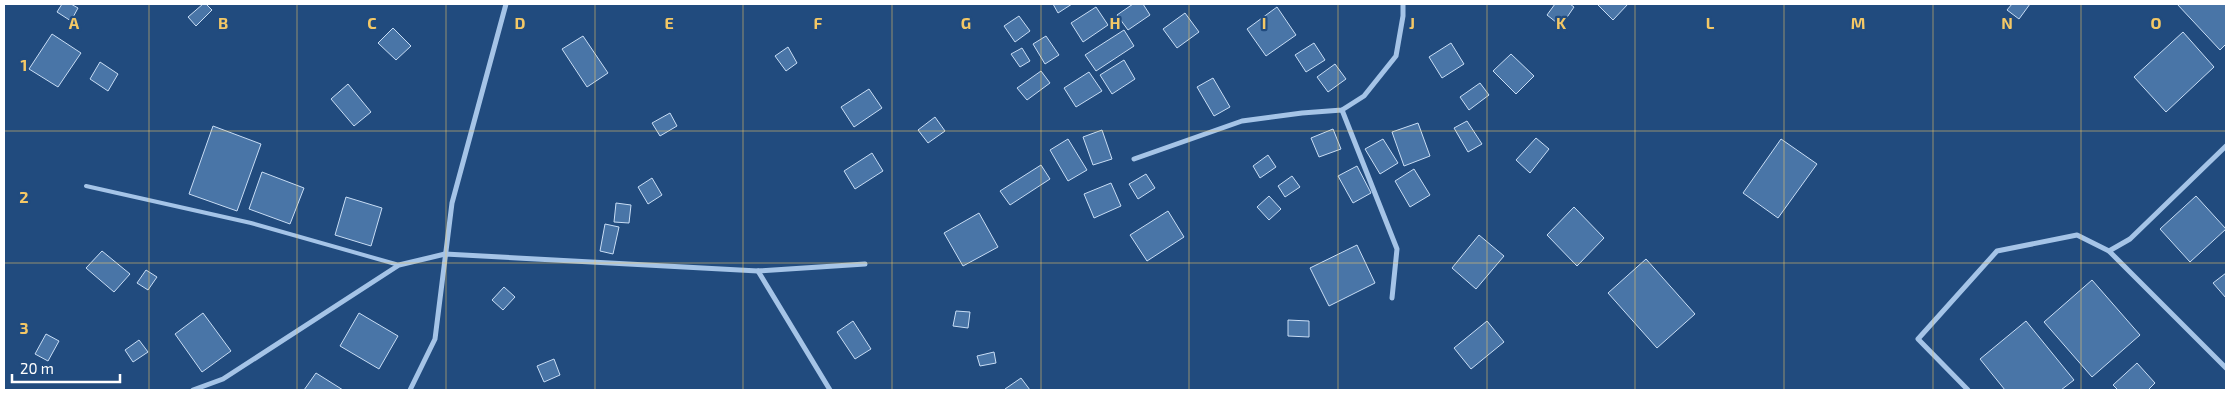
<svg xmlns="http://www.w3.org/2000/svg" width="2230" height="394" font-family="'Exo 2',sans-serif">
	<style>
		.building { fill: #4975a7; stroke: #c8ddf5 }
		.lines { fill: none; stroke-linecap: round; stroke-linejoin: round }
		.service { stroke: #a5c4e7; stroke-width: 4 }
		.minor { stroke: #a5c4e7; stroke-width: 5 }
		.grid { fill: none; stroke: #f4c866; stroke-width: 1; stroke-opacity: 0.55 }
		.grid-label { font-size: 16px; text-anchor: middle; font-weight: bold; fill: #f4c866; stroke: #214b7e; stroke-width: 4.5; stroke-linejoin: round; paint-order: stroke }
	</style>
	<rect width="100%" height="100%" fill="#214b7e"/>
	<g class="building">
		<polygon points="62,4 71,4 78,8 71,21 57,12"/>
		<polygon points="203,4 206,4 212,10 196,26 188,17"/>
		<polygon points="1053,4 1072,4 1058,13"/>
		<polygon points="1133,4 1143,4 1150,15 1128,30 1117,15"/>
		<polygon points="1555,4 1570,4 1574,7 1561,26 1547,15"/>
		<polygon points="1597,4 1628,4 1613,20"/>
		<polygon points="2012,4 2030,4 2019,19 2007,10"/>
		<polygon points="2177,4 2226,4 2226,44 2220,50"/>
		<polygon points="1096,7 1108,25 1083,42 1071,23"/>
		<polygon points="1277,7 1296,35 1266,56 1247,29"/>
		<polygon points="1185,13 1199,32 1177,48 1163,29"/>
		<polygon points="1019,16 1030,31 1015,42 1004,26"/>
		<polygon points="393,28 411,46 396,60 378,43"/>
		<polygon points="1124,30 1134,46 1096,71 1085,55"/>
		<polygon points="2183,32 2214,67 2166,112 2134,77"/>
		<polygon points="52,34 81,53 58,87 29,69"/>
		<polygon points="583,36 608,73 587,87 562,49"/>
		<polygon points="1046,36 1059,55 1045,64 1033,44"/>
		<polygon points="1314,43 1325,60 1306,72 1295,55"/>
		<polygon points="1451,43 1464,64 1442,78 1429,57"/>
		<polygon points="788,47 797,63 786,71 775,56"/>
		<polygon points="1022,48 1030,61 1020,67 1011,54"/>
		<polygon points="1511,54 1534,76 1516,94 1493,71"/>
		<polygon points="1124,60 1135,79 1112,94 1100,75"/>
		<polygon points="100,62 118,74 108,91 90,79"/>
		<polygon points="1335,64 1346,79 1328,92 1317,77"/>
		<polygon points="1041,71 1050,83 1027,100 1017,88"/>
		<polygon points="1089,72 1102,91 1076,107 1064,88"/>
		<polygon points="1213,78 1230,107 1214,116 1197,87"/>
		<polygon points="1480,83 1489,95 1469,110 1460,97"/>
		<polygon points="348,84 371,112 354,126 331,99"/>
		<polygon points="869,89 882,108 854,127 841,107"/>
		<polygon points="670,113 677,126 660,136 652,123"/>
		<polygon points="935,117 945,131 928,143 918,130"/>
		<polygon points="1467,121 1482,144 1468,152 1454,128"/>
		<polygon points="1418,123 1430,156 1404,166 1392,132"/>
		<polygon points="213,126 261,144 237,211 189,194"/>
		<polygon points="1333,129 1341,149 1319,157 1311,138"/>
		<polygon points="1102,130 1112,159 1093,165 1083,137"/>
		<polygon points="1536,138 1549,149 1530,173 1516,160"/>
		<polygon points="1068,139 1087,170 1068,181 1050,150"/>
		<polygon points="1383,139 1398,163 1380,174 1365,149"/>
		<polygon points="1781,139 1817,164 1778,218 1743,193"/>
		<polygon points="872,153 883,171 855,189 844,171"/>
		<polygon points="1268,155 1276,167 1260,178 1253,166"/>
		<polygon points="1041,165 1050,179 1010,205 1000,191"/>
		<polygon points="1357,166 1371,193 1353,203 1338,176"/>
		<polygon points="1414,169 1430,195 1410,207 1395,181"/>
		<polygon points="262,172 304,188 290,224 249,209"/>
		<polygon points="1146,174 1155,188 1138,199 1129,184"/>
		<polygon points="1292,176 1300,187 1285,197 1278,186"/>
		<polygon points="652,178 662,195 648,204 638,187"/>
		<polygon points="1111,183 1121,206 1094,218 1084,194"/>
		<polygon points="1269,196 1281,209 1269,220 1257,207"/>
		<polygon points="2196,196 2226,229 2190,262 2160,229"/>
		<polygon points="346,197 382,208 371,246 335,235"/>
		<polygon points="616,203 631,205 629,223 614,222"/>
		<polygon points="1574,207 1604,238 1577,266 1547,235"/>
		<polygon points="1168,211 1184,237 1147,261 1130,235"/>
		<polygon points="979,213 998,247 963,266 944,233"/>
		<polygon points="605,224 619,227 613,254 600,251"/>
		<polygon points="1479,235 1504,256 1476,289 1452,268"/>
		<polygon points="1357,245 1375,283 1329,306 1310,268"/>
		<polygon points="102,251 130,274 114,292 86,268"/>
		<polygon points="1646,259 1695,314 1657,348 1608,293"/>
		<polygon points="146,270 157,277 148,290 137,283"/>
		<polygon points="2226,273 2226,298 2213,283"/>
		<polygon points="2092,280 2140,335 2092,377 2044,322"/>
		<polygon points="504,287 515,297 503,310 492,300"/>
		<polygon points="956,311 970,312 968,328 953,326"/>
		<polygon points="203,313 231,351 202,372 175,334"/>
		<polygon points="359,313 398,336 379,369 340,346"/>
		<polygon points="1288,320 1309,321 1309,337 1288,336"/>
		<polygon points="853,321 871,349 855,359 837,332"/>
		<polygon points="1487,321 1504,342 1471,369 1454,348"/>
		<polygon points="2026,321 2074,380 2061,390 2005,390 1980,359"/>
		<polygon points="46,334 59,341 48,361 35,354"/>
		<polygon points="139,340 148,352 133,362 125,350"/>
		<polygon points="994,352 996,363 980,366 977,356"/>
		<polygon points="554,359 560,375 544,382 537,366"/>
		<polygon points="2137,363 2155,383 2148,390 2118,390 2113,385"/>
		<polygon points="316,373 343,390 304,390"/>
		<polygon points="1021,378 1030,390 1006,390 1005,389"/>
	</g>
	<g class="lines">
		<polyline class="service" points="86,186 251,223 399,265"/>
		<g class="minor">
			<polyline points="1342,110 1397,249 1392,298"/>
			<polyline points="2226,146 2130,239 2109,251 2226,368"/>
			<polyline points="1134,159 1242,121 1302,113 1342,110 1364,96 1396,56 1403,16 1403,4"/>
			<polyline points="758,271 830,390"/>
			<polyline points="193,390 223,379 399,265 445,254 758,271 865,264"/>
			<polyline points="410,390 435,339 452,203 506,4"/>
			<polyline points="1968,390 1918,339 1997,251 2077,235 2109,251"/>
		</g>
	</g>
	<path class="grid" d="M149 4V390M297 4V390M446 4V390M595 4V390M743 4V390M892 4V390M1041 4V390M1189 4V390M1338 4V390M1487 4V390M1635 4V390M1784 4V390M1933 4V390M2081 4V390M4 131H2226M4 263H2226"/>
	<g class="grid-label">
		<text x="74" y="29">A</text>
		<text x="223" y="29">B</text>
		<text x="372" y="29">C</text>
		<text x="520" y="29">D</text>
		<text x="669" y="29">E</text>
		<text x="818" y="29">F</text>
		<text x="966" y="29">G</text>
		<text x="1115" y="29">H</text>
		<text x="1264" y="29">I</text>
		<text x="1412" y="29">J</text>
		<text x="1561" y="29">K</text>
		<text x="1710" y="29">L</text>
		<text x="1858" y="29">M</text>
		<text x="2007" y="29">N</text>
		<text x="2156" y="29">O</text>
		<text x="24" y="71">1</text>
		<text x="24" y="203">2</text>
		<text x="24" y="334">3</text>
	</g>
	<rect width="2230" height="394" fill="none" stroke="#ffffff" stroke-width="10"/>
	<path d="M12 374v8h108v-8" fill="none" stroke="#ffffff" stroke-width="2.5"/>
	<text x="20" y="374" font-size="15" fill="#ffffff" stroke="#214b7e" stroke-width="4" paint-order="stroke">20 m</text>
</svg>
